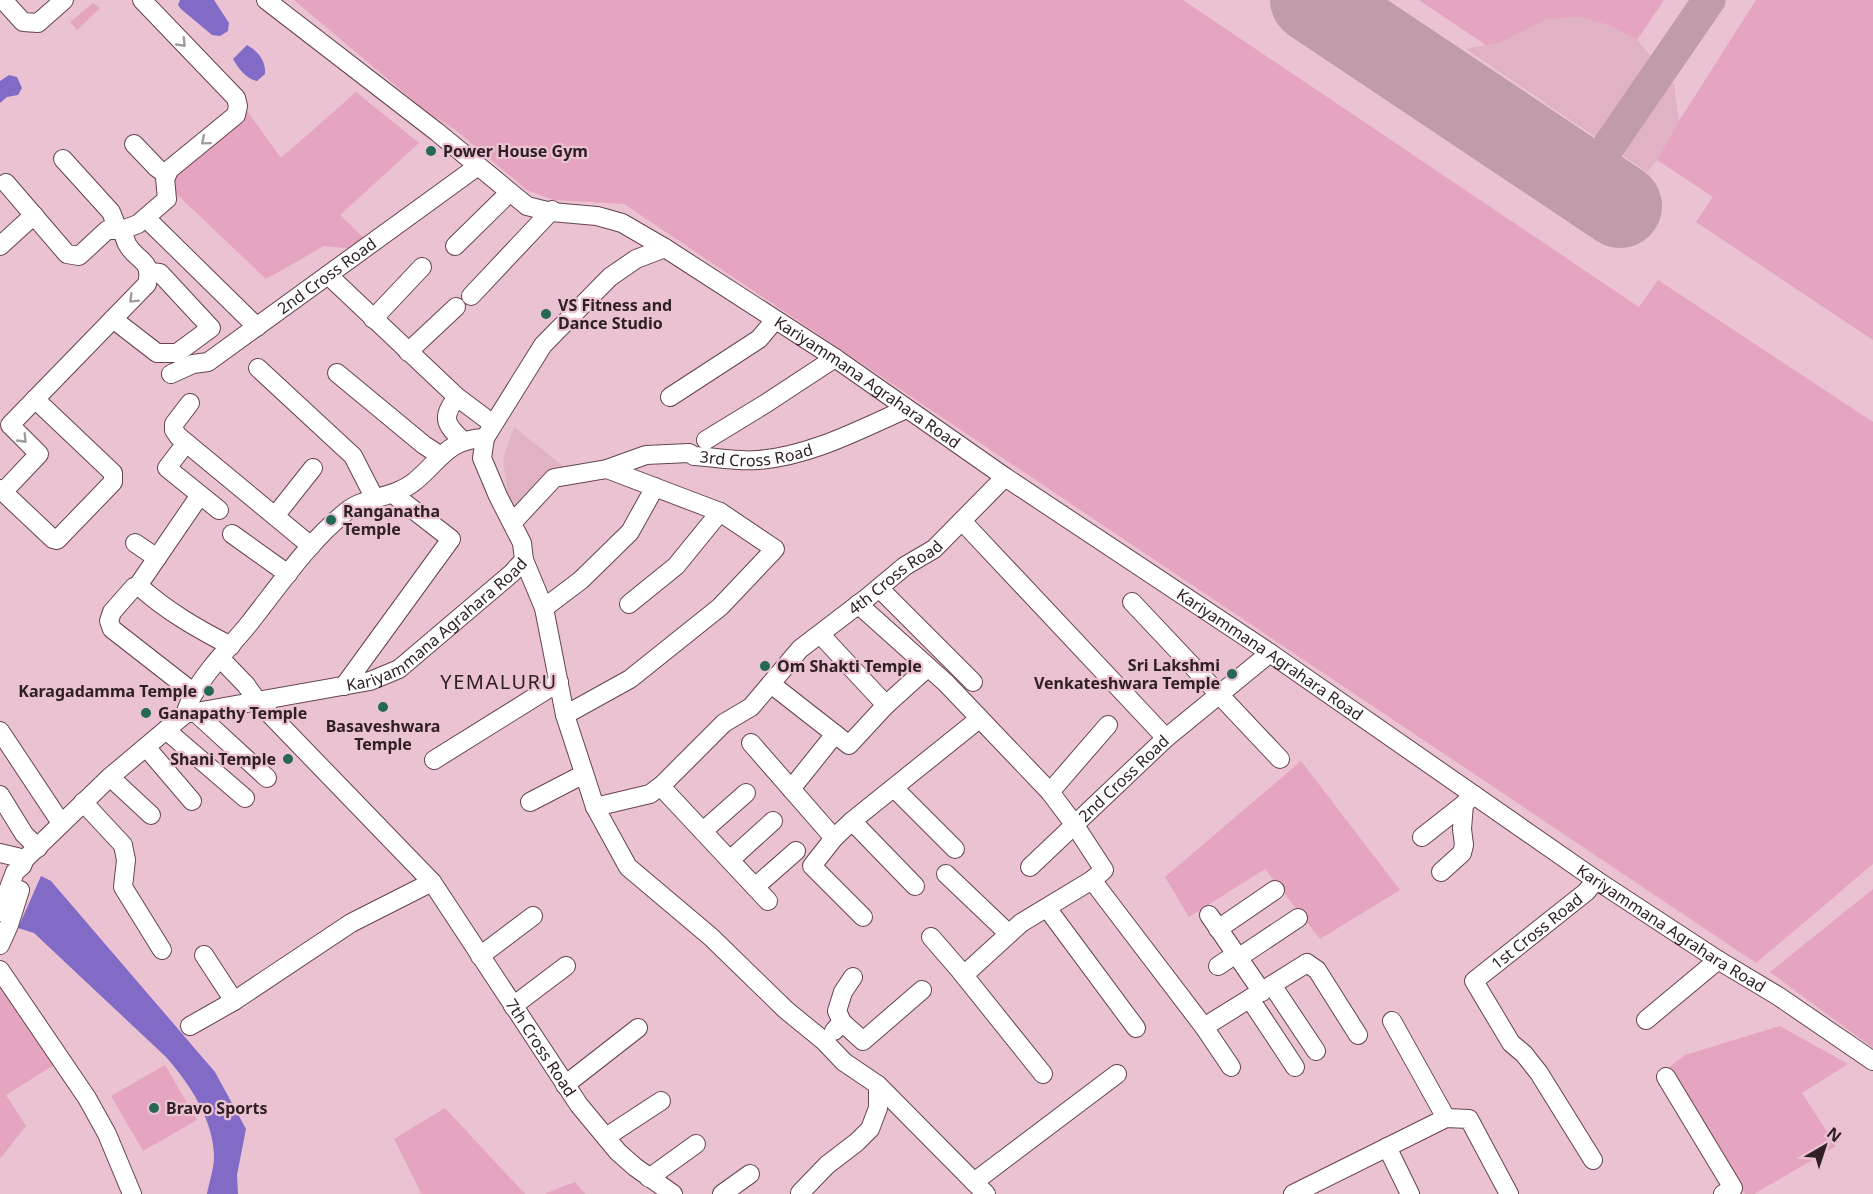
<svg xmlns="http://www.w3.org/2000/svg" width="1873" height="1194" font-family="'Noto Sans',sans-serif">
	<style>
		.built { fill: #e1b2c4 }
		.green { fill: #e5a4bf }
		.water { fill: #826bc7 }
		.lines { fill: none; stroke-linecap: round; stroke-linejoin: round }
		.taxiway { stroke: #c09caa; stroke-width: 33 }
		.runway { stroke: #c09caa; stroke-width: 84 }
		.minor-casing { stroke: #654351; stroke-width: 20 }
		.minor { stroke: #fff; stroke-width: 18 }
		.oneway { stroke: #a19b9d }
		.poi-dot { fill: #266857; stroke: #ebc2d2; stroke-width: 2 }
		.labels { text-anchor: middle; stroke-width: 4.5; stroke-linejoin: round; paint-order: stroke }
		.poi-label { font-size: 16px; font-weight: bold; fill: #2f2026; stroke: #ebc2d2; text-anchor: start }
		.street-label { font-size: 16px; fill: #2f2026; stroke: #ebc2d2 }
		.quarter-label { font-size: 20px; letter-spacing: 1.5px; fill: #2f2026; stroke: #ebc2d2 }
	</style>
	<rect width="100%" height="100%" fill="#ebc2d2"/>
	<g class="built">
		<polygon points="1579,17 1609,25 1637,40 1674,84 1679,121 1657,160 1647,172 1466,49 1501,42 1547,18"/>
		<polygon points="514,427 564,467 521,514 508,498 503,458"/>
	</g>
	<g class="green">
		<polygon points="294,0 1183,0 1639,307 1658,280 1873,422 1873,864 1756,963 624,204 554,200 527,190 453,128 428,113"/>
		<polygon points="1419,0 1664,0 1637,40 1609,25 1579,17 1547,19 1501,42 1486,45"/>
		<polygon points="1756,0 1873,0 1873,340 1696,222 1713,197 1657,160 1679,121"/>
		<polygon points="93,3 100,8 77,30 70,22"/>
		<polygon points="356,92 419,143 340,215 367,241 356,249 324,246 266,279 165,183 247,111 281,158"/>
		<polygon points="1301,761 1400,890 1320,939 1265,869 1189,917 1165,877"/>
		<polygon points="1873,889 1873,1048 1770,972"/>
		<polygon points="0,986 54,1065 6,1095 26,1126 0,1159"/>
		<polygon points="1780,1026 1848,1064 1802,1093 1836,1146 1754,1194 1745,1194 1668,1068 1685,1055"/>
		<polygon points="165,1065 197,1120 143,1151 111,1096"/>
		<polygon points="445,1108 525,1194 416,1194 421,1193 394,1139"/>
		<polygon points="575,1182 585,1194 544,1194"/>
	</g>
	<g class="water">
		<polygon points="180,0 214,0 229,23 228,31 220,36 212,35 181,9 178,5"/>
		<path d="M247 45C258 51 266 61 265 74L257 81C246 79 238 68 233 59Z"/>
		<polygon points="9,75 17,77 22,88 18,95 7,97 0,103 0,81"/>
		<path d="M41 876 51 881 215 1072 246 1129 237 1175 238 1194H207C209 1182 214 1169 214 1157 214 1120 189 1083 166 1057L34 933 18 928Z"/>
	</g>
	<g class="lines">
		<polyline class="taxiway" points="1584,182 1709,0"/>
		<polyline class="runway" points="1312,0 1620,206"/>
		<g class="minor-casing">
			<g id="minor">
				<polyline points="3,0 23,22 38,23 64,0"/>
				<path id="s1" d="M266 0 437 132 527 206 551 212 597 216 622 223 665 248 835 358 1005 477 1270 653 1596 880 1718 960 1778 996 1873 1061"/>
				<polyline points="134,144 157,168 167,175"/>
				<polyline points="63,159 111,212 115,222 115,230"/>
				<polyline points="6,183 67,254 79,256 107,230 122,230"/>
				<polyline points="152,224 257,327"/>
				<polyline points="0,246 34,215"/>
				<polyline points="455,246 509,193"/>
				<polyline points="328,275 457,397 493,424"/>
				<polyline points="471,296 552,210"/>
				<polyline points="113,319 157,353 177,353 211,328 160,273 150,272"/>
				<polyline points="373,319 422,267"/>
				<polyline points="408,352 456,307"/>
				<polyline points="258,368 353,456 375,499"/>
				<polyline points="337,373 424,445 441,456"/>
				<path id="s2" d="M171 374 193 364 208 362 478 166"/>
				<path d="M457 397C441 418 445 424 463 441"/>
				<polyline points="670,397 759,339 775,320"/>
				<polyline points="190,403 174,424 174,430 178,436 311,546"/>
				<polyline points="706,440 765,404 835,358"/>
				<polyline points="186,443 167,468 219,510"/>
				<polyline points="0,489 53,539 57,540 113,482 113,473 35,399"/>
				<path d="M3 492 39 454 10 425 147 284C153 259 137 262 127 244 125 240 124 235 122 230L138 224 167 199 165 178 170 169 236 115 238 106 236 98 142 0"/>
				<polyline points="275,516 313,468"/>
				<polyline points="962,521 1166,738"/>
				<path id="s3" d="M513 522 554 478 607 469 646 455 689 453 694 456C714 457 737 462 758 460 810 456 859 430 906 409"/>
				<polyline points="232,534 288,574"/>
				<polyline points="135,543 157,558"/>
				<polyline points="524,560 544,608 565,715 586,779 595,807 628,867 711,937 786,1010 824,1041 844,1062 878,1085 986,1194"/>
				<polyline points="137,587 200,495"/>
				<polyline points="879,588 973,682"/>
				<polyline points="1132,602 1280,759"/>
				<polyline points="629,604 676,566 720,512"/>
				<polyline points="858,604 946,683 1050,792 1074,824 1104,870 1092,880 1021,923 964,975 931,937"/>
				<polyline points="544,608 581,580 630,532 655,487"/>
				<path id="s4" d="M220 658 246 685 258 702 432 882 579 1105 618 1152 635 1167 673 1194"/>
				<polyline points="771,684 849,745 886,705 820,634"/>
				<polyline points="344,686 451,539 393,494"/>
				<path d="M194 693 112 629 109 621 112 612 134 587H140C168 612 198 629 231 646"/>
				<polyline points="886,705 928,667"/>
				<polyline points="194,711 267,778"/>
				<path d="M185 714C188 707 190 699 194 693 208 668 230 647 248 625 279 586 308 542 347 511 364 497 394 498 414 482 440 461 447 439 485 438"/>
				<polyline points="565,715 630,679 720,607 775,549 720,512 607,469"/>
				<polyline points="166,730 245,798"/>
				<polyline points="0,731 61,823"/>
				<polyline points="751,743 834,838 812,866 863,917"/>
				<polyline points="146,747 192,801"/>
				<polyline points="434,760 559,682"/>
				<polyline points="110,777 151,815"/>
				<polyline points="662,785 666,792 768,901"/>
				<polyline points="894,788 955,849"/>
				<polyline points="791,789 835,734"/>
				<polyline points="1050,792 1108,725"/>
				<polyline points="0,795 24,834 38,848"/>
				<polyline points="83,802 123,845 126,860 123,887 162,950"/>
				<polyline points="530,802 584,774"/>
				<path id="s5" d="M595 807 650 794 662 785 724 723 751 707 800 649 868 597 905 566 934 549 1005 477"/>
				<polyline points="852,821 915,886"/>
				<polyline points="703,831 746,793"/>
				<polyline points="1422,837 1464,804"/>
				<polyline points="834,838 852,821 979,719"/>
				<polyline points="0,853 25,859"/>
				<polyline points="730,860 773,821"/>
				<path id="s6" d="M1030 867 1166 738 1270 653"/>
				<polyline points="1441,872 1462,853 1464,845 1462,829 1464,804 1474,795"/>
				<polyline points="946,874 1009,934"/>
				<polyline points="1092,880 1204,1027 1231,1067"/>
				<polyline points="755,887 796,851"/>
				<polyline points="1047,908 1136,1028"/>
				<path id="s7" d="M0 912 15 872 22 866 25 859 110 777 185 714 370 681 399 669 512 573 524 560 522 543 498 496 482 458 485 438 543 345 610 277 636 259 665 248"/>
				<polyline points="1209,915 1262,992"/>
				<polyline points="1218,929 1275,890"/>
				<polyline points="0,945 9,925 20,890"/>
				<polyline points="204,955 234,1001"/>
				<polyline points="480,956 533,916"/>
				<polyline points="1238,958 1298,918"/>
				<polyline points="1218,966 1236,954"/>
				<polyline points="0,970 87,1098 107,1134 132,1194"/>
				<polyline points="962,973 1043,1074"/>
				<polyline points="1272,985 1316,1051"/>
				<polyline points="1250,999 1295,1067"/>
				<polyline points="513,1006 566,966"/>
				<polyline points="1646,1020 1718,960"/>
				<polyline points="1392,1021 1446,1118"/>
				<polyline points="842,1022 863,1041 922,990"/>
				<polyline points="190,1026 234,1001 351,923 432,882"/>
				<polyline points="1204,1027 1307,963 1317,970 1358,1035"/>
				<polyline points="834,1031 842,1022 837,1011 843,992 853,977"/>
				<polyline points="1666,1077 1733,1188 1723,1194"/>
				<polyline points="565,1085 638,1028"/>
				<polyline points="606,1137 661,1101"/>
				<polyline points="1387,1147 1410,1194"/>
				<path id="s8" d="M1593 1160 1539 1073 1524 1054 1511 1043 1474 981 1586 892 1596 880"/>
				<polyline points="649,1178 696,1144"/>
				<polyline points="974,1182 1117,1074"/>
				<polyline points="800,1193 827,1165 857,1142 870,1129 878,1108 878,1085"/>
				<polyline points="722,1194 750,1174"/>
				<polyline points="1293,1194 1446,1118 1469,1119 1509,1194"/>
			</g>
		</g>
		<use href="#minor" class="minor"/>
	</g>
	<defs><path id="oneway-chevron" d="M-2-3.5L2.5 0L-2 3.5" fill="none" stroke-width="1.6" stroke-linecap="round" stroke-linejoin="round" transform="scale(1.5)"/></defs>
	<g class="oneway">
		<use href="#oneway-chevron" transform="translate(182 43) rotate(46)"/>
		<use href="#oneway-chevron" transform="translate(205 141) rotate(140)"/>
		<use href="#oneway-chevron" transform="translate(133 299) rotate(135)"/>
		<use href="#oneway-chevron" transform="translate(23 439) rotate(46)"/>
	</g>
	<g class="poi-dot">
		<circle cx="431" cy="151" r="6"/>
		<circle cx="546" cy="314" r="6"/>
		<circle cx="331" cy="520" r="6"/>
		<circle cx="765" cy="666" r="6"/>
		<circle cx="1232" cy="674" r="6"/>
		<circle cx="209" cy="691" r="6"/>
		<circle cx="383" cy="707" r="6"/>
		<circle cx="146" cy="713" r="6"/>
		<circle cx="288" cy="759" r="6"/>
		<circle cx="154" cy="1108" r="6"/>
	</g>
	<g class="labels">
		<g class="poi-label">
			<text x="443" y="157">Power House Gym</text>
			<text x="558" y="311">VS Fitness and<tspan x="558" dy="18">Dance Studio</tspan></text>
			<text x="343" y="517">Ranganatha<tspan x="343" dy="18">Temple</tspan></text>
			<text x="1220" y="671" text-anchor="end">Sri Lakshmi<tspan x="1220" dy="18">Venkateshwara Temple</tspan></text>
			<text x="777" y="672">Om Shakti Temple</text>
			<text x="197" y="697" text-anchor="end">Karagadamma Temple</text>
			<text x="158" y="719">Ganapathy Temple</text>
			<text x="383" y="732" text-anchor="middle">Basaveshwara<tspan x="383" dy="18">Temple</tspan></text>
			<text x="276" y="765" text-anchor="end">Shani Temple</text>
			<text x="166" y="1114">Bravo Sports</text>
		</g>
		<g class="street-label">
			<text dy="6" stroke="none"><textPath href="#s2" startOffset="186">2nd Cross Road</textPath></text>
			<text dy="6" stroke="none"><textPath href="#s1" startOffset="722">Kariyammana Agrahara Road</textPath></text>
			<text dy="6" stroke="none"><textPath href="#s3" startOffset="267">3rd Cross Road</textPath></text>
			<text dy="6" stroke="none"><textPath href="#s5" startOffset="386">4th Cross Road</textPath></text>
			<text dy="6" stroke="none"><textPath href="#s7" startOffset="550">Kariyammana Agrahara Road</textPath></text>
			<text dy="6" stroke="none"><textPath href="#s1" startOffset="1208">Kariyammana Agrahara Road</textPath></text>
			<text dy="6" stroke="none"><textPath href="#s6" startOffset="129">2nd Cross Road</textPath></text>
			<text dy="6" stroke="none"><textPath href="#s1" startOffset="1694">Kariyammana Agrahara Road</textPath></text>
			<text dy="6" stroke="none"><textPath href="#s8" startOffset="296">1st Cross Road</textPath></text>
			<text dy="6" stroke="none"><textPath href="#s4" startOffset="507">7th Cross Road</textPath></text>
		</g>
		<g class="quarter-label">
			<text x="499" y="689">YEMALURU</text>
		</g>
	</g>
	<g transform="translate(1825 1146) rotate(39)" stroke="#ebc2d2" stroke-width="4.5" paint-order="stroke">
	<path d="M0-4.5L10 22L0 15L-10 22Z" fill="#2f2026"/>
	<text y="-9" font-size="16" font-weight="bold" text-anchor="middle" fill="#2f2026">N</text>
	</g>
</svg>
